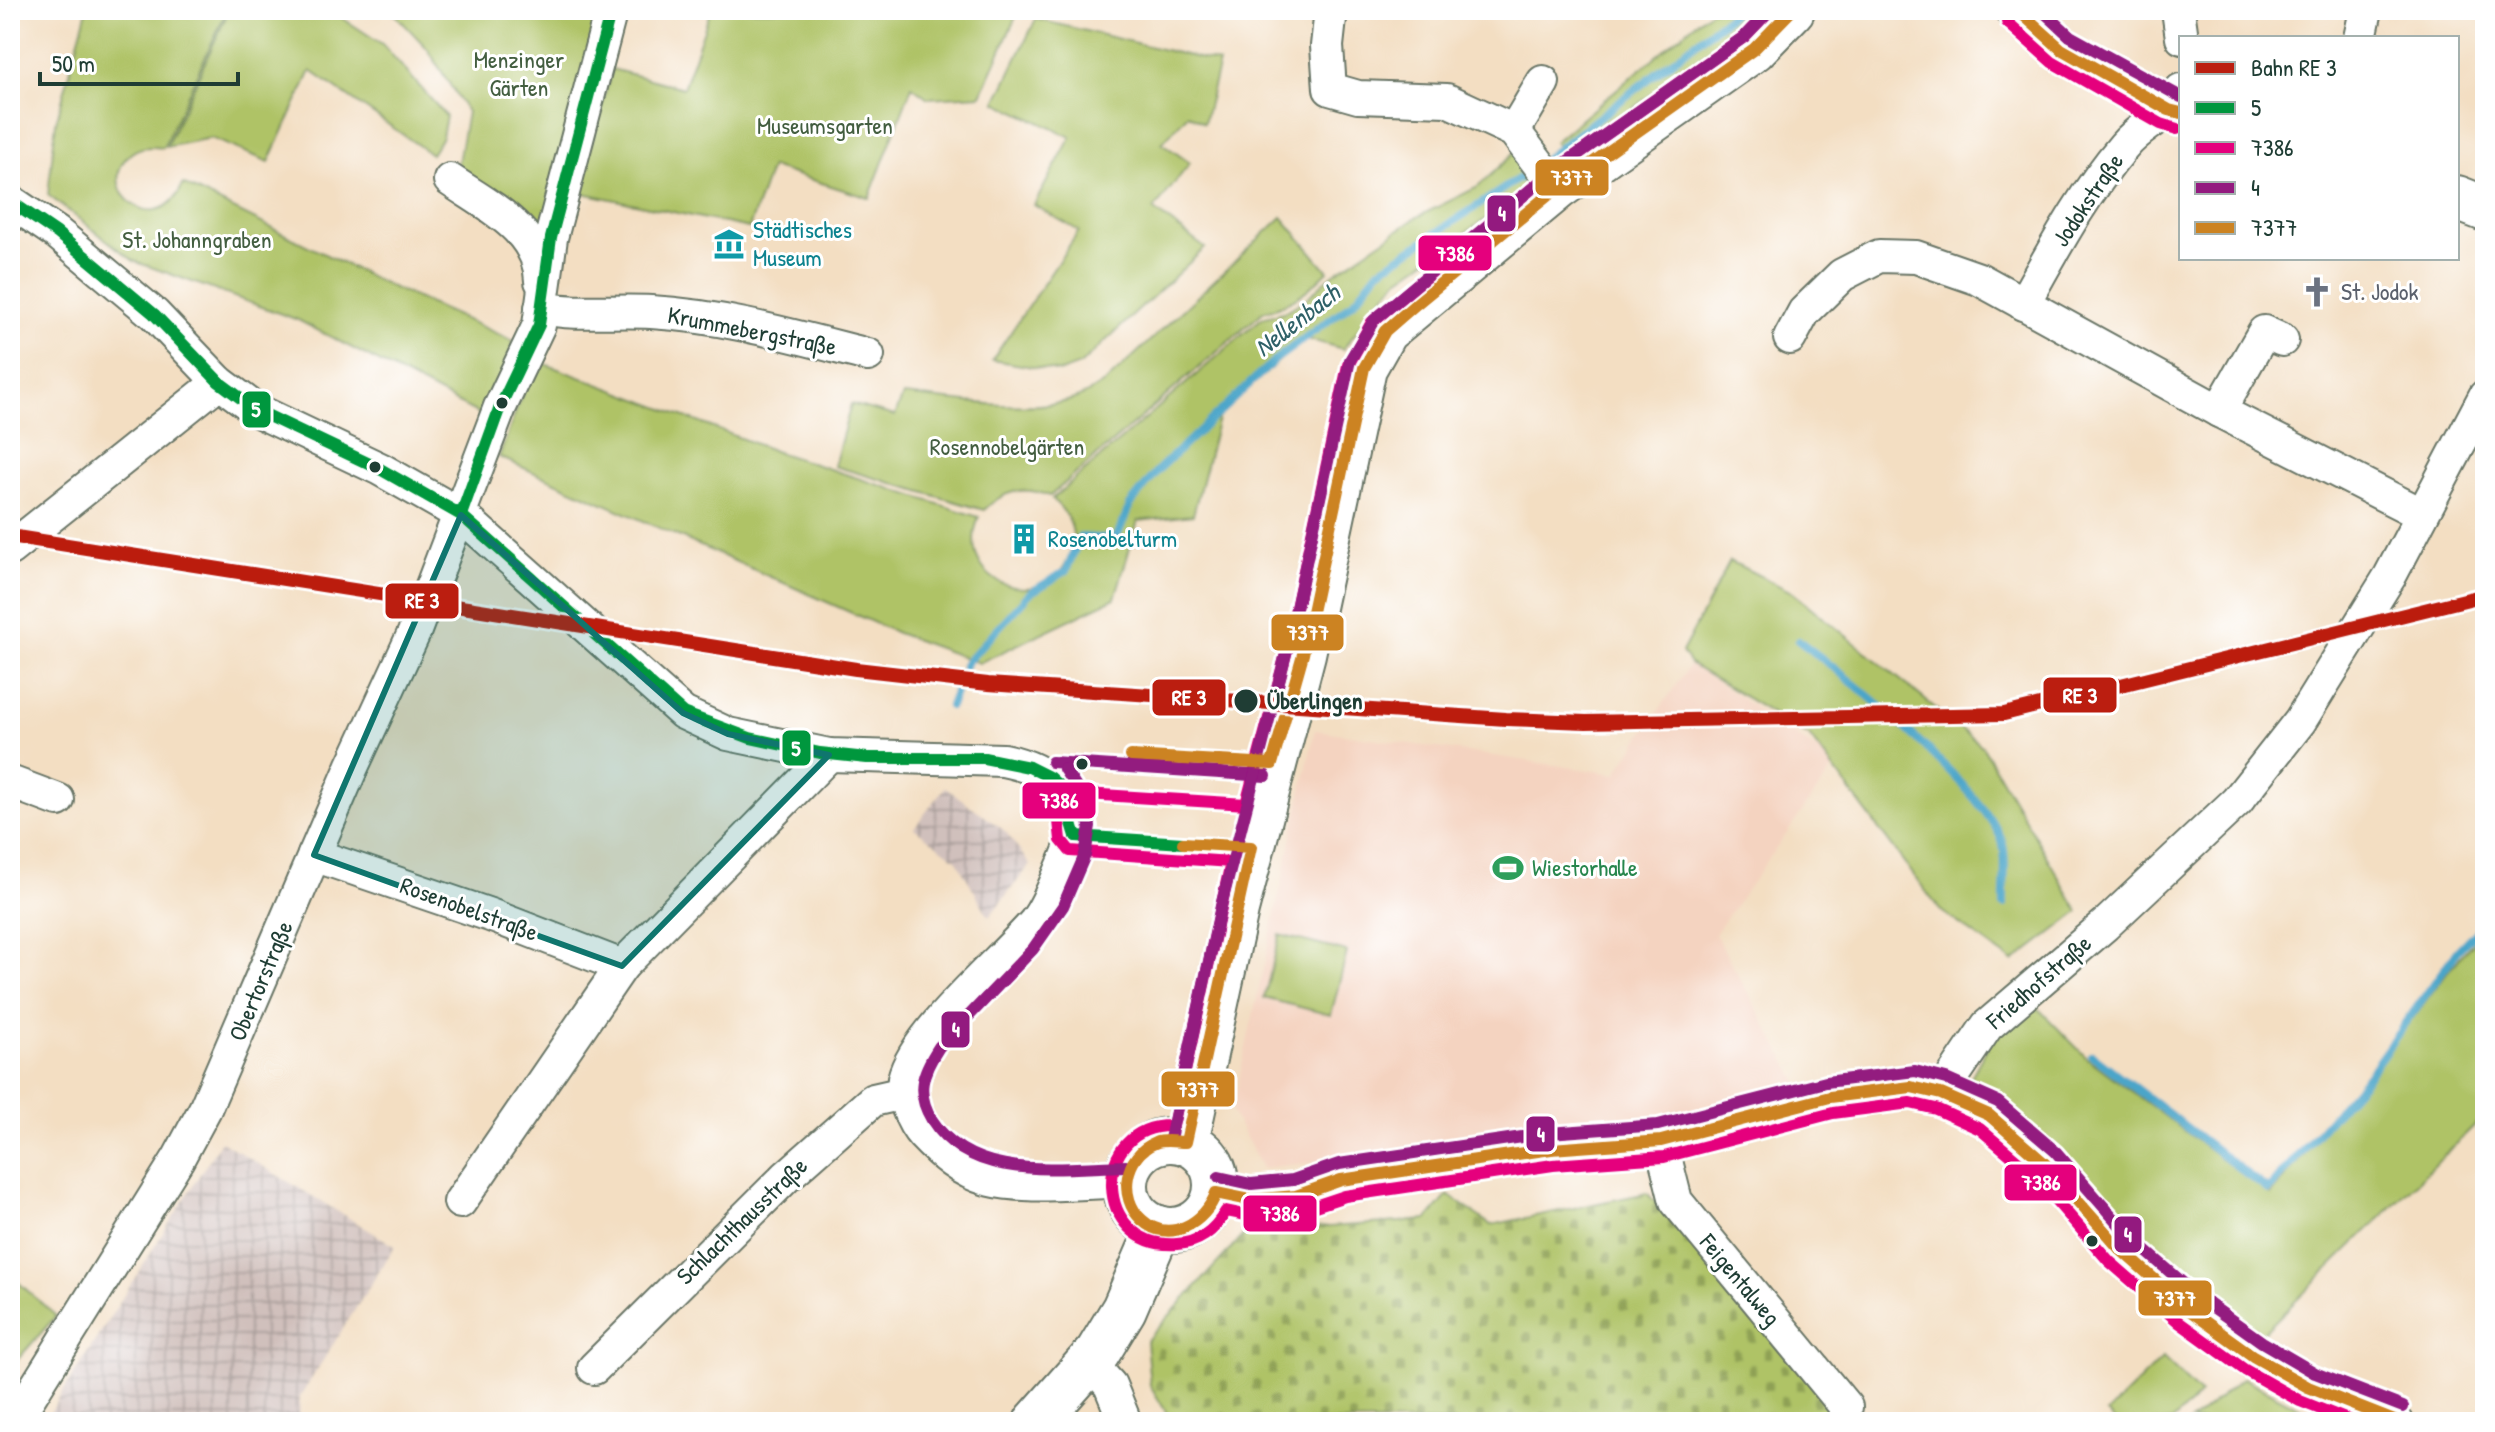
<svg xmlns="http://www.w3.org/2000/svg" width="2495" height="1432" font-family="'Patrick Hand',sans-serif">
	<style>
		.built { fill: #f4d3c0 }
		.industrial { fill: url(#industrial-grid) }
		.green { fill: #afc366; stroke: #67804d; stroke-width: 2 }
		.cemetery { fill: url(#cemetery-stones); stroke: #67804d; stroke-width: 2 }
		.lines { fill: none; stroke-linecap: round; stroke-linejoin: round }
		.stream { stroke: #4ca5c9; stroke-width: 8 }
		.street-casing { stroke: #697566; stroke-width: 36 }
		.secondary-casing { stroke: #697566; stroke-width: 48 }
		.street { stroke: #fff; stroke-width: 32 }
		.secondary { stroke: #fff; stroke-width: 44 }
		.bus-1-casing { stroke: #fff; stroke-width: 18 }
		.bus-2-casing { stroke: #fff; stroke-width: 18 }
		.bus-3-casing { stroke: #fff; stroke-width: 18 }
		.bus-4-casing { stroke: #fff; stroke-width: 18 }
		.bus-1 { stroke: #00973e; stroke-width: 12 }
		.bus-2 { stroke: #e5007d; stroke-width: 12 }
		.bus-3 { stroke: #931a7f; stroke-width: 12 }
		.bus-4 { stroke: #cc8322; stroke-width: 12 }
		.rail-1-casing { stroke: #fff; stroke-width: 20 }
		.rail-1 { stroke: #bb1e10; stroke-width: 14 }
		.marked { fill: #0f766e; fill-opacity: 0.2; stroke: #0f766e; stroke-width: 6; stroke-linejoin: round }
		.bus-dot { fill: #1f3d34; stroke: #fff; stroke-width: 3 }
		.labels { text-anchor: middle; stroke-width: 6; stroke-linejoin: round; paint-order: stroke }
		.park-label { font-size: 24px; fill: #435e40; stroke: #fff }
		.street-label { font-size: 24px; fill: #1f3d34; stroke: #fff }
		.culture-label { font-size: 24px; fill: #0d838f; stroke: #fff; text-anchor: start }
		.worship-label { font-size: 24px; fill: #5b616d; stroke: #fff; text-anchor: start }
		.stop-label { font-size: 24px; font-weight: bold; fill: #1f3d34; stroke: #fff; text-anchor: start }
		.leisure-label { font-size: 24px; fill: #27864d; stroke: #fff; text-anchor: start }
		.water-label { font-size: 26px; font-style: italic; fill: #2f6168; stroke: #fff }
		.line-badge { stroke: #fff; stroke-width: 3 }
		.badge-label { font-size: 22px; text-anchor: middle; font-weight: bold; fill: #fff }
	</style>
	<defs>
		<pattern id="industrial-grid" width="8" height="8" patternUnits="userSpaceOnUse" patternTransform="scale(2)"><rect width="8" height="8" fill="#d0c0bc"/><path d="M0 4h8M4 0v8" fill="none" stroke="#a89d9a"/></pattern>
		<pattern id="cemetery-stones" width="16" height="16" patternUnits="userSpaceOnUse" patternTransform="scale(2)"><rect width="16" height="16" fill="#afc366"/><path d="M2 7V4a2 2 0 0 1 4 0v3zM10 15v-3a2 2 0 0 1 4 0v3z" fill="#8ea055"/></pattern>
	</defs>
	<rect width="100%" height="100%" fill="#fff"/>
	<filter id="ink" filterUnits="userSpaceOnUse"><feTurbulence type="fractalNoise" baseFrequency=".0125" numOctaves="2"/><feDisplacementMap in="SourceGraphic" scale="16" xChannelSelector="R" yChannelSelector="G"/><feConvolveMatrix kernelMatrix="1 2 1 2 8 2 1 2 1" color-interpolation-filters="sRGB"/></filter>
	<filter id="wash" filterUnits="userSpaceOnUse"><feTurbulence type="fractalNoise" baseFrequency=".006" numOctaves="4" result="noise"/><feDisplacementMap in="SourceGraphic" scale="32" xChannelSelector="R" yChannelSelector="G"/><feGaussianBlur stdDeviation="1.8" result="paint"/><feColorMatrix in="noise" values="0 0 0 0 0 0 0 0 0 0 0 0 0 0 0 0 0 1.4 0 .05"/><feComposite in="paint" operator="in"/></filter>
	<g filter="url(#wash)">
		<rect width="100%" height="100%" fill="#f3dec2"/>
		<polygon class="built" points="1690,664 1837,763 1715,934 1802,1089 1628,1128 1262,1168 1232,1112 1315,730 1616,774"/>
		<g class="industrial">
			<polygon points="945,787 1005,831 1030,865 989,917 956,859 914,828"/>
			<polygon points="221,1141 395,1246 300,1397 299,1422 44,1422"/>
		</g>
		<g class="green">
			<path d="M87 10H227L163 148C150 146 138 146 128 156 94 191 159 242 183 184L387 285 514 341 487 418 298 320 134 261 48 195 56 122Z"/>
			<polygon points="229,10 330,10 382,44 446,116 442,137 431,154 311,71 269,162 211,138 166,147"/>
			<polygon points="391,10 601,10 540,239 456,174 467,112 427,48"/>
			<polygon points="711,10 1019,10 981,95 928,98 912,86 869,198 771,167 749,228 578,192 612,69 683,88"/>
			<polygon points="1711,10 1758,10 1752,19 1567,158 1554,142"/>
			<polygon points="1036,19 1219,63 1204,123 1188,114 1162,143 1190,163 1154,210 1205,248 1080,365 1061,372 992,360 1079,231 1034,205 1071,137 996,102"/>
			<path d="M1515 152 1542 180 1396 281 1343 349 1304 338 1219 415 1193 515 1138 521 1115 598 979 663 897 633 499 457 535 360 777 452 979 517C951 587 1053 619 1072 548 1077 529 1066 511 1052 499L1262 318 1286 311 1306 299 1333 274 1417 217 1478 187Z"/>
			<path d="M1282 217 1328 271C1307 292 1291 304 1263 312L1050 496C1024 486 1004 490 984 510L834 466 851 404 895 416 903 395C948 399 1032 414 1074 399 1086 395 1097 388 1107 381Z"/>
			<polygon points="1730,561 1792,592 1982,746 2079,912 2013,962 1940,910 1809,736 1690,664 1682,652"/>
			<polygon points="2485,929 2485,1115 2262,1334 2137,1242 1967,1084 1993,1037 2033,1003 2086,1057 2270,1195 2367,1079 2451,967"/>
			<polygon points="1280,935 1347,952 1331,1015 1264,998"/>
			<polygon points="10,1275 56,1316 10,1368"/>
			<polygon points="2163,1358 2200,1394 2172,1422 2116,1422 2107,1413"/>
			<polygon points="2243,1378 2320,1418 2330,1422 2190,1422"/>
		</g>
		<polygon class="cemetery" points="1647,1193 1851,1422 1172,1422 1150,1385 1146,1341 1245,1233 1427,1220 1448,1195 1491,1225"/>
		<g class="lines">
			<g class="stream">
				<polyline points="1545,159 1738,10"/>
				<path d="M1799 641C1852 680 1974 780 2001 838 2008 855 2003 886 2004 905"/>
				<polyline points="950,706 966,663 1030,593 1066,571 1080,537 1116,539 1130,505 1160,468 1276,359 1354,302 1378,271 1535,168"/>
				<polyline points="2092,1055 2268,1190 2367,1077 2457,951 2485,922"/>
			</g>
		</g>
	</g>
	<g filter="url(#ink)">
		<g class="lines">
			<g class="street-casing">
				<g id="street">
					<polyline points="1331,10 1327,46 1330,89 1358,97 1447,100 1514,131 1557,188"/>
					<polyline points="2178,10 2182,38"/>
					<polyline points="2360,38 2366,10"/>
					<polyline points="1514,131 1543,82"/>
					<path d="M450 180C488 206 540 230 541 281"/>
					<path d="M10 201 57 233 154 314 219 382 258 411 380 469 461 515 683 713 728 734 829 755 1003 760C1029 765 1054 775 1067 800 1080 826 1074 843 1062 868 1055 885 1047 907 1035 922 1002 961 915 1032 904 1079 901 1096 912 1123 923 1135 941 1154 961 1172 987 1179 1031 1190 1081 1181 1126 1182"/>
					<path d="M2023 304C2054 249 2083 194 2124 146 2144 122 2163 122 2181 90"/>
					<path d="M541 308C577 315 614 310 651 312 724 316 797 337 868 355"/>
					<polyline points="1790,338 1804,312 1842,275 1879,256 1916,257 1979,279 2219,411 2421,514"/>
					<polyline points="2219,411 2264,332 2282,340"/>
					<polyline points="10,549 219,382"/>
					<polyline points="10,782 58,800"/>
					<polyline points="314,855 490,915 622,966 829,755"/>
					<polyline points="1941,1094 1987,1026 2105,925 2237,801 2300,721 2390,576 2485,396"/>
					<polyline points="1661,1141 1676,1201 1846,1407"/>
					<polyline points="1216,1193 1250,1200 1296,1196 1341,1180 1551,1149 1661,1141 1830,1097 1911,1087 1941,1094 1989,1115 2044,1163 2120,1249 2189,1310 2253,1356 2308,1387 2397,1422"/>
					<polyline points="460,1202 622,966"/>
					<polyline points="1089,1362 1110,1385 1125,1422"/>
					<polyline points="594,1368 786,1177 873,1100 904,1093"/>
					<polyline points="14,1422 178,1159 205,1109 352,767 414,633 500,407 539,325 551,238 611,10"/>
				</g>
			</g>
			<g class="secondary-casing">
				<g id="secondary">
					<polyline points="2018,10 2061,49 2169,110 2181,113"/>
					<polyline points="2457,198 2485,209"/>
					<circle cx="1171" cy="1185" r="45"/>
					<polyline points="1186,1142 1236,910 1303,654 1364,368 1385,331 1557,188 1754,49 1792,10"/>
					<polyline points="1036,1422 1098,1352 1124,1309 1159,1228"/>
				</g>
			</g>
			<use href="#street" class="street"/>
			<use href="#secondary" class="secondary"/>
			<g class="bus-1-casing">
				<g id="bus-1">
					<polyline points="10,201 57,233 154,314 219,382 258,411 380,469 461,515 683,713 750,738 820,753 867,758 984,758 1029,767 1049,777 1061,788 1076,836"/>
					<polyline points="461,515 500,407 539,325 551,238 611,10"/>
					<polyline points="1076,836 1183,843"/>
				</g>
			</g>
			<g class="bus-2-casing">
				<g id="bus-2">
					<path d="M1770 10 1744 37 1547 176 1372 322 1348 365 1287 650 1246 804 1070 793 1057 802 1061 840 1070 851 1231 862 1173 1126C1089 1123 1093 1250 1177 1244 1199 1243 1215 1230 1226 1211L1250 1216 1297 1212 1345 1196 1553 1165 1664 1157 1833 1113 1910 1103 1936 1109 1980 1129 2033 1174 2109 1261 2180 1323 2245 1370 2300 1401 2353 1422"/>
					<polyline points="2007,22 2052,62 2161,124 2177,129"/>
				</g>
			</g>
			<g class="bus-3-casing">
				<g id="bus-3">
					<polyline points="2042,10 2070,36 2181,97"/>
					<polyline points="1052,762 1266,776"/>
					<path d="M1064 769 1083 798 1090 826 1085 855 1063 906 1033 949 939 1047C922 1073 915 1092 932 1120 972 1183 1062 1167 1126 1166"/>
					<polyline points="1170,1139 1221,906 1287,650 1350,360 1374,320 1547,176 1744,37 1770,10"/>
					<polyline points="1219,1177 1251,1184 1293,1180 1339,1164 1549,1133 1658,1125 1826,1082 1915,1071 1946,1079 1998,1102 2056,1152 2131,1238 2199,1297 2262,1342 2315,1373 2403,1407"/>
				</g>
			</g>
			<g class="bus-4-casing">
				<g id="bus-4">
					<polyline points="2018,10 2061,49 2169,110 2181,113"/>
					<polyline points="1131,756 1272,764 1303,654 1364,368 1385,331 1416,304 1557,188 1754,49 1792,10"/>
					<path d="M1183 843 1251 847 1186 1142C1176 1142 1164 1139 1155 1143 1125 1155 1117 1197 1142 1220 1169 1245 1206 1222 1216 1193L1250 1200 1296 1196 1341 1180 1551 1149 1661 1141 1830 1097 1911 1087 1941 1094 1989 1115 2044 1163 2120 1249 2189 1310 2253 1356 2308 1387 2397 1422"/>
				</g>
			</g>
			<use href="#bus-1" class="bus-1"/>
			<use href="#bus-2" class="bus-2"/>
			<use href="#bus-3" class="bus-3"/>
			<use href="#bus-4" class="bus-4"/>
			<g class="rail-1-casing">
				<polyline id="rail-1" points="10,536 856,669 988,684 1506,719 1586,722 2004,714 2485,595"/>
			</g>
			<use href="#rail-1" class="rail-1"/>
		</g>
	</g>
	<path class="marked" d="M461 515 683 713 728 734 829 755 622 966 314 855Z"/>
	<defs>
		<g id="museum-bare" transform="scale(2.4)"><path d="M0-6L6-3V-2H-6V-3ZM-5-1h2V3h-2ZM-1-1h2V3h-2ZM3-1h2V3H3ZM-6 4H6V6H-6Z" fill="#0f9aa8" stroke="#fff" stroke-width="2.5" paint-order="stroke"/></g>
		<g id="church-bare" transform="scale(2.4)"><path d="M-1.2-6h2.4v3.5h3.3v2.4h-3.3V6h-2.4V-.1h-3.3v-2.4h3.3Z" fill="#6b7280" stroke="#fff" stroke-width="2.5" paint-order="stroke"/></g>
		<g id="building-bare" transform="scale(2.4)"><path d="M-4-6H4V6H1V3H-1V6H-4ZM-2.5-4.3h1.7v1.8h-1.7ZM.8-4.3h1.7v1.8H.8ZM-2.5-1h1.7V.8h-1.7ZM.8-1h1.7V.8H.8Z" fill="#0f9aa8" stroke="#fff" stroke-width="2.5" paint-order="stroke"/></g>
		<g id="stadium-bare" transform="scale(2.4)"><path d="M0-5a6.5 5 0 1 0 0 10a6.5 5 0 1 0 0-10ZM-3.5-1.8h7v3.6h-7Z" fill="#2e9e5b" stroke="#fff" stroke-width="2.5" paint-order="stroke"/></g>
	</defs>
	<g fill-rule="evenodd">
		<use href="#museum-bare" x="729" y="244"/>
		<use href="#church-bare" x="2317" y="292"/>
		<use href="#building-bare" x="1024" y="539"/>
		<use href="#stadium-bare" x="1508" y="868"/>
	</g>
	<g class="bus-dot">
		<circle cx="502" cy="403" r="7"/>
		<circle cx="375" cy="467" r="7"/>
		<circle cx="1246" cy="701" r="13"/>
		<circle cx="1082" cy="764" r="7"/>
		<circle cx="2092" cy="1241" r="7"/>
	</g>
	<g class="labels">
		<g class="park-label">
			<text x="519" y="68">Menzinger<tspan x="519" dy="28">Gärten</tspan></text>
			<text x="825" y="134">Museumsgarten</text>
			<text x="197" y="248">St. Johanngraben</text>
			<text x="1007" y="455">Rosennobelgärten</text>
		</g>
		<g class="street-label">
			<text transform="translate(2088 200) rotate(-56)" y="8">Jodokstraße</text>
			<text transform="translate(752 331) rotate(11)" y="8">Krummebergstraße</text>
			<text transform="translate(469 909) rotate(20)" y="8">Rosenobelstraße</text>
			<text transform="translate(261 981) rotate(-67)" y="8">Obertorstraße</text>
			<text transform="translate(2039 982) rotate(-41)" y="8">Friedhofstraße</text>
			<text transform="translate(742 1221) rotate(-44)" y="8">Schlachthausstraße</text>
			<text transform="translate(1740 1280) rotate(50)" y="8">Feigentalweg</text>
		</g>
		<g class="culture-label">
			<text x="753" y="238">Städtisches<tspan x="753" dy="28">Museum</tspan></text>
			<text x="1048" y="547">Rosenobelturm</text>
		</g>
		<g class="worship-label">
			<text x="2341" y="300">St. Jodok</text>
		</g>
		<g class="stop-label">
			<text x="1267" y="709">Überlingen</text>
		</g>
		<g class="leisure-label">
			<text x="1532" y="876">Wiestorhalle</text>
		</g>
		<g class="water-label">
			<text transform="translate(1297 320) rotate(-38)" y="9">Nellenbach</text>
		</g>
	</g>
	<g class="line-badge">
		<rect x="1534" y="158" width="76" height="39" rx="8" fill="#cc8322"/>
		<rect x="1486" y="194" width="31" height="39" rx="8" fill="#931a7f"/>
		<rect x="1417" y="234" width="76" height="38" rx="8" fill="#e5007d"/>
		<rect x="241" y="390" width="31" height="39" rx="8" fill="#00973e"/>
		<rect x="384" y="582" width="76" height="38" rx="8" fill="#bb1e10"/>
		<rect x="1270" y="613" width="75" height="39" rx="8" fill="#cc8322"/>
		<rect x="2042" y="676" width="76" height="38" rx="8" fill="#bb1e10"/>
		<rect x="1151" y="678" width="76" height="39" rx="8" fill="#bb1e10"/>
		<rect x="781" y="729" width="31" height="38" rx="8" fill="#00973e"/>
		<rect x="1021" y="781" width="76" height="39" rx="8" fill="#e5007d"/>
		<rect x="940" y="1010" width="31" height="39" rx="8" fill="#931a7f"/>
		<rect x="1160" y="1070" width="76" height="38" rx="8" fill="#cc8322"/>
		<rect x="1525" y="1115" width="31" height="38" rx="8" fill="#931a7f"/>
		<rect x="2003" y="1163" width="75" height="39" rx="8" fill="#e5007d"/>
		<rect x="1242" y="1194" width="76" height="39" rx="8" fill="#e5007d"/>
		<rect x="2113" y="1215" width="30" height="39" rx="8" fill="#931a7f"/>
		<rect x="2137" y="1279" width="76" height="38" rx="8" fill="#cc8322"/>
	</g>
	<g class="badge-label">
		<text x="1572" y="185">7377</text>
		<text x="1502" y="221">4</text>
		<text x="1455" y="261">7386</text>
		<text x="256" y="417">5</text>
		<text x="422" y="608">RE 3</text>
		<text x="1308" y="640">7377</text>
		<text x="2080" y="703">RE 3</text>
		<text x="1189" y="705">RE 3</text>
		<text x="796" y="756">5</text>
		<text x="1059" y="808">7386</text>
		<text x="956" y="1037">4</text>
		<text x="1198" y="1097">7377</text>
		<text x="1541" y="1142">4</text>
		<text x="2041" y="1190">7386</text>
		<text x="1280" y="1221">7386</text>
		<text x="2128" y="1242">4</text>
		<text x="2175" y="1306">7377</text>
	</g>
	<rect width="2495" height="1432" fill="none" stroke="#fff" stroke-width="40"/>
	<rect x="2179" y="36" width="280" height="224" fill="#ffffff" stroke="#a5b1ae" stroke-width="2"/>
	<rect x="2195" y="62" width="40" height="12" fill="#bb1e10" stroke="#a5b1ae" stroke-width="2"/>
	<text x="2251" y="76" font-size="24" fill="#1f3d34">Bahn RE 3</text>
	<rect x="2195" y="102" width="40" height="12" fill="#00973e" stroke="#a5b1ae" stroke-width="2"/>
	<text x="2251" y="116" font-size="24" fill="#1f3d34">5</text>
	<rect x="2195" y="142" width="40" height="12" fill="#e5007d" stroke="#a5b1ae" stroke-width="2"/>
	<text x="2251" y="156" font-size="24" fill="#1f3d34">7386</text>
	<rect x="2195" y="182" width="40" height="12" fill="#931a7f" stroke="#a5b1ae" stroke-width="2"/>
	<text x="2251" y="196" font-size="24" fill="#1f3d34">4</text>
	<rect x="2195" y="222" width="40" height="12" fill="#cc8322" stroke="#a5b1ae" stroke-width="2"/>
	<text x="2251" y="236" font-size="24" fill="#1f3d34">7377</text>
	<path d="M40 72v12h198v-12" fill="none" stroke="#1f3d34" stroke-width="4"/>
	<text x="52" y="72" font-size="24" fill="#1f3d34" stroke="#ffffff" stroke-width="6" paint-order="stroke">50 m</text>
</svg>
